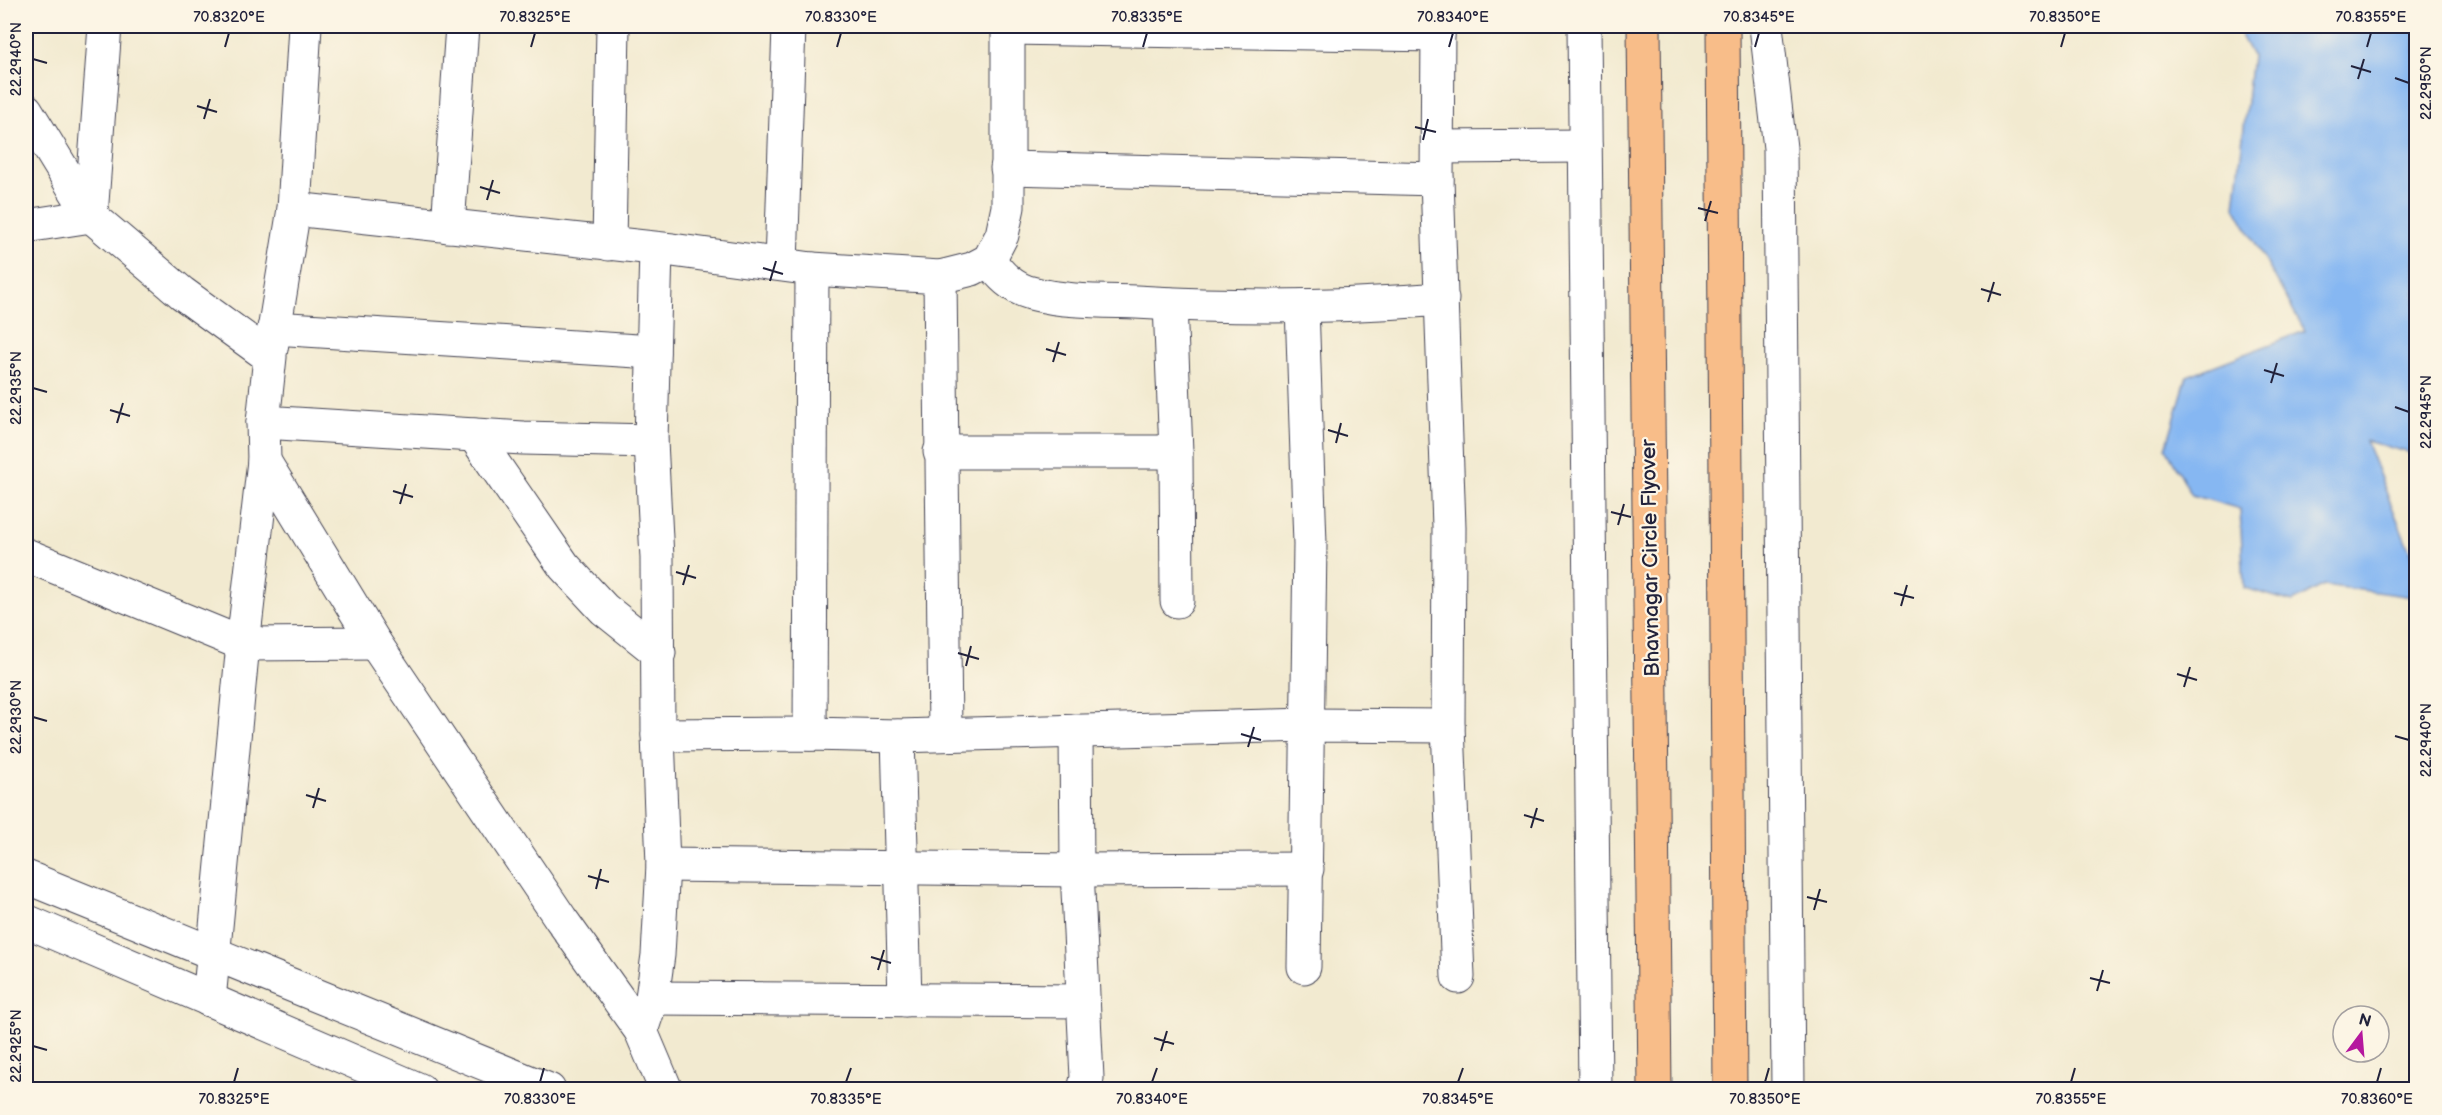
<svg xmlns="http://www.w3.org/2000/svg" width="2442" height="1115" font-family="'Balsamiq Sans',sans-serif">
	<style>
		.water { fill: #86b7f2; stroke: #546c96; stroke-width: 1.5 }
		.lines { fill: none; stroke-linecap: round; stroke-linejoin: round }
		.minor-casing { stroke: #414051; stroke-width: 35 }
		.highway-casing { stroke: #414051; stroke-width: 35 }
		.minor { stroke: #fff; stroke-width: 33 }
		.highway { stroke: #f8bd89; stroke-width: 33 }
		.ticks { fill: none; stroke: #22223b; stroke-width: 2 }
		.labels { text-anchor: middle; stroke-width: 4.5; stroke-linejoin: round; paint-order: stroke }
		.street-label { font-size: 21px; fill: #22223b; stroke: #fcf5e5 }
		.neatline { fill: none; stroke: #22223b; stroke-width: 2 }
		.ticks-label { font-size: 15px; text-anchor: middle; fill: #22223b }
	</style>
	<rect width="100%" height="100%" fill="#fcf5e5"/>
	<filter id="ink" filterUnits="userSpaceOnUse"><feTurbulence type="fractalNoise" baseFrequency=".0167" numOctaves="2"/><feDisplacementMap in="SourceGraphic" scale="12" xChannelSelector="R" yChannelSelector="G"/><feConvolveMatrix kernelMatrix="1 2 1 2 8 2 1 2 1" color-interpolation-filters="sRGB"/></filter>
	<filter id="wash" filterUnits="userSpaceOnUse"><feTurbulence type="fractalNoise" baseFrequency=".008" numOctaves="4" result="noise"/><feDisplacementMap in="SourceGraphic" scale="24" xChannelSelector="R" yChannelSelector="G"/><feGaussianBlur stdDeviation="1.35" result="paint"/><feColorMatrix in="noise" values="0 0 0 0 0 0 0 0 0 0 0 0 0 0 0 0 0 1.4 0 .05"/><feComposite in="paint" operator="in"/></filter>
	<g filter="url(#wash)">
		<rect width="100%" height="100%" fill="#f2ead0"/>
		<polygon class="water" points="2236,26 2416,26 2416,459 2414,454 2366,441 2416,567 2416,582 2412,597 2324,585 2293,602 2244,588 2240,509 2192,495 2166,448 2187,376 2305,331 2235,207 2252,56"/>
	</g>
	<g filter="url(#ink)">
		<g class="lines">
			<g class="minor-casing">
				<g id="minor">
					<polyline points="1438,26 1437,179 1449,527 1448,726 1458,977"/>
					<polyline points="1584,26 1595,1090"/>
					<polyline points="1766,26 1780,148 1788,1090"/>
					<polyline points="1008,28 1438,35"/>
					<polyline points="26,110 91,216 182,293 270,357 263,422 264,461 243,644 209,1000"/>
					<polyline points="1438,147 1585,146"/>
					<polyline points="1007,168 1437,179"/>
					<polyline points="294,209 672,250 812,269 940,277 972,269 989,260 1002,235 1008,207 1008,26"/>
					<polyline points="26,226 91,216 105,26"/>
					<polyline points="448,226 462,26"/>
					<polyline points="609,244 613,26"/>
					<path d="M989 260C1000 275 1012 288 1031 293 1065 302 1102 301 1136 302 1238 308 1341 307 1442 299"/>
					<polyline points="781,264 789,26"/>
					<polyline points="940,277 945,734"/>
					<polyline points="1170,304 1176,452 1177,601"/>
					<polyline points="1302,306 1310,544 1304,967"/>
					<polyline points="274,328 653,352"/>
					<polyline points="271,349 294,209 305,26"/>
					<polyline points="263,422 523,438 651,441"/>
					<polyline points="474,435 564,566 604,609 659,653"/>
					<polyline points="940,452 1176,452"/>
					<polyline points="264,461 375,643 561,919 641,1031 666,1090"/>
					<polyline points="26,555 243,644 375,643"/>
					<polyline points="1076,731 1077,870 1087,1078 1084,1090"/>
					<polyline points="810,734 812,269"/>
					<polyline points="658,735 810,734 898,736 1309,725 1448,726"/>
					<polyline points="898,736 905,1000"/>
					<polyline points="663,865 1077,870 1307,869"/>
					<polyline points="26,877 549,1090"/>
					<polyline points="26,921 420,1090"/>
					<polyline points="652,998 1083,1001"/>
					<polyline points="641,1031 652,998 658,955 663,865 658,735 657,558 651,441 656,249"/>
				</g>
			</g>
			<g class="highway-casing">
				<g id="highway">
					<polyline points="1644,26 1655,1090"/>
					<polyline points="1723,26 1730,1090"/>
				</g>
			</g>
			<use href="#minor" class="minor"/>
			<use href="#highway" class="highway"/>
		</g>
	</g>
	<path class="ticks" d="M225 47 229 33M531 47 535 33M837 47 841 33M1143 47 1147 33M1449 47 1453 33M1755 47 1759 33M2061 47 2065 33M2367 47 2371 33M33 59 47 63M2351 66 2371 72M2395 78 2409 83M2358 79 2364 59M197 106 217 112M204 119 210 99M1415 127 1436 132M1423 140 1428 119M480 187 500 193M487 200 493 180M1698 208 1718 213M1705 221 1711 201M763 268 783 274M770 281 776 261M1981 289 2001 295M1988 302 1994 282M1046 349 1066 355M1053 362 1059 342M2264 370 2284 376M2271 383 2277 363M33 388 47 392M2395 407 2409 412M110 410 130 416M117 423 123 403M1328 430 1348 436M1336 443 1341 423M393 491 413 497M400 504 406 484M1611 512 1631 517M1618 525 1624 504M676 572 696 578M683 585 689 565M1894 593 1914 598M1901 606 1907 585M958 653 979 659M966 666 971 646M2177 674 2197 680M2184 687 2190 667M33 717 47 721M1241 734 1261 740M2395 736 2409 740M1248 747 1254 727M306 795 326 801M313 808 319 788M1524 815 1544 821M1531 828 1537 808M588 876 609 882M596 889 601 869M1807 897 1827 902M1814 910 1820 889M871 957 891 963M878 970 884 950M2090 978 2110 983M2097 991 2103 970M1154 1038 1174 1044M33 1046 47 1050M1161 1051 1167 1031M234 1082 238 1068M540 1082 544 1068M846 1082 851 1068M1152 1082 1157 1068M1458 1082 1463 1068M1765 1082 1769 1068M2071 1082 2075 1068M2377 1082 2381 1068"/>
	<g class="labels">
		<g class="street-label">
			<text transform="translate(1650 558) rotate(-91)" y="7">Bhavnagar Circle Flyover</text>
		</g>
	</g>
	<rect width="2442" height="1115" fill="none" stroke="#fcf5e5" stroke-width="66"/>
	<g transform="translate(2361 1034) rotate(16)"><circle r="28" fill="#fcf5e5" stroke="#a5a1a1" stroke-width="1.5"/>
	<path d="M0-4.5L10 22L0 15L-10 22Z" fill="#b5179e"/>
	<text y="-9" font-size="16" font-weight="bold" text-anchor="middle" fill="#22223b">N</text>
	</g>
	<rect x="33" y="33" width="2376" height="1049" class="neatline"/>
	<g class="ticks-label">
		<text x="229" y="22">70.8320°E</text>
		<text x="535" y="22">70.8325°E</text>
		<text x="841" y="22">70.8330°E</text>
		<text x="1147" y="22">70.8335°E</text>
		<text x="1453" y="22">70.8340°E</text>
		<text x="1759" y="22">70.8345°E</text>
		<text x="2065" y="22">70.8350°E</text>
		<text x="2371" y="22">70.8355°E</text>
		<text transform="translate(16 59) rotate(-90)" y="5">22.2940°N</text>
		<text transform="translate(2426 83) rotate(-90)" y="5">22.2950°N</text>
		<text transform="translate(16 388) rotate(-90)" y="5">22.2935°N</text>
		<text transform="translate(2426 412) rotate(-90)" y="5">22.2945°N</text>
		<text transform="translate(16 717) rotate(-90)" y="5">22.2930°N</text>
		<text transform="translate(2426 740) rotate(-90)" y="5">22.2940°N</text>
		<text transform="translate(16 1046) rotate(-90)" y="5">22.2925°N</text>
		<text x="234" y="1104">70.8325°E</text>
		<text x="540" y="1104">70.8330°E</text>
		<text x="846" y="1104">70.8335°E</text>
		<text x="1152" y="1104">70.8340°E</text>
		<text x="1458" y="1104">70.8345°E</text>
		<text x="1765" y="1104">70.8350°E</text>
		<text x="2071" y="1104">70.8355°E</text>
		<text x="2377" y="1104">70.8360°E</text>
	</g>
</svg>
